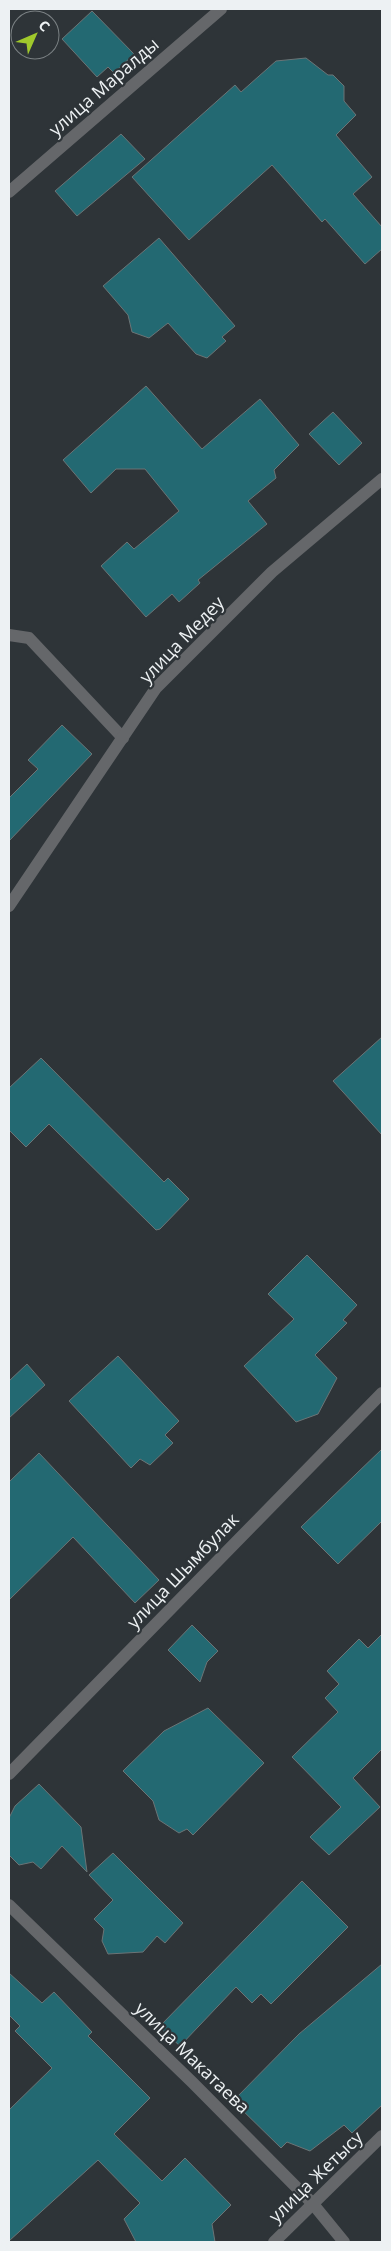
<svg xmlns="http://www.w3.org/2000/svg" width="391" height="2251" font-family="'Open Sans',sans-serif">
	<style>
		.building { fill: #236972; stroke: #6b7476 }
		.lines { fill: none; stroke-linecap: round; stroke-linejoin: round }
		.street { stroke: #65676a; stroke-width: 12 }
		.labels { text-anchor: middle; stroke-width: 4.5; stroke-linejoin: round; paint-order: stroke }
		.street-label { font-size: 18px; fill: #edf1f3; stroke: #2e3438 }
	</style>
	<rect width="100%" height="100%" fill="#2e3438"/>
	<g class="building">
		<polygon points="92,11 134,54 114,73 108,67 97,77 62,39"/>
		<polygon points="306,58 328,75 333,75 344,86 344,101 356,115 336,135 372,177 353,194 382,227 382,249 365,264 325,219 322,222 272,165 189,240 132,177 235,85 241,92 276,61"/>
		<polygon points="121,134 145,159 77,216 55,191"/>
		<polygon points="159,238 235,326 222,337 226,341 207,358 196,354 168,323 149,338 132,332 128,315 103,286"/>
		<polygon points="146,386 202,449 260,399 299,445 274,470 276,478 248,501 267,524 198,580 200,583 179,602 172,594 146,617 101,566 127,542 134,549 179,511 145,469 116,469 91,493 63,460"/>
		<polygon points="333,412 362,443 339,465 309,434"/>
		<polygon points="62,725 92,754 9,841 9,798 38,769 28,760"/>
		<polygon points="382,1037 382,1135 333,1081"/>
		<polygon points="41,1058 164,1182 168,1178 189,1199 160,1229 156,1230 49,1124 26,1147 9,1130 9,1088"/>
		<polygon points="307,1255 357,1305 343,1320 347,1323 315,1355 337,1378 318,1414 296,1422 244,1366 294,1319 268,1294"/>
		<polygon points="118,1356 179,1421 165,1435 173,1443 150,1465 140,1459 131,1468 69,1401"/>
		<polygon points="27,1364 45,1385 9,1418 9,1381"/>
		<polygon points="382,1449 382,1521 338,1564 301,1527"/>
		<polygon points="39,1453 159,1580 135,1603 73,1537 9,1600 9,1482"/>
		<polygon points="192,1625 218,1651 207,1662 200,1682 168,1650"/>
		<polygon points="382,1634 382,1749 353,1778 380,1807 329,1855 310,1837 341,1807 292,1757 338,1712 325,1698 339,1684 327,1671 359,1639 368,1648"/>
		<polygon points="208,1708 264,1763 193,1835 187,1829 179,1833 159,1820 153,1801 123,1771 164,1731"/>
		<polygon points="39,1784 81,1827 87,1872 62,1846 41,1869 33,1862 19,1865 9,1855 9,1818 15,1806"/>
		<polygon points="113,1853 183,1923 165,1943 157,1936 143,1952 108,1954 102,1941 104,1929 94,1919 113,1900 89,1875"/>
		<polygon points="302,1881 348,1927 271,2004 261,1994 252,2003 236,1987 180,2046 159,2027"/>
		<polygon points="382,1964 382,2105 352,2133 344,2125 310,2151 287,2142 281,2148 233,2101 299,2034"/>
		<polygon points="9,1973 42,2003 54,1992 92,2032 88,2036 150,2098 114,2134 162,2181 185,2158 231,2205 212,2224 215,2242 136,2242 124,2219 140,2203 98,2160 9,2241 9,2110 52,2068 15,2031 20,2026 9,2015"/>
	</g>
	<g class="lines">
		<g class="street">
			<polyline points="9,192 221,9"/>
			<polyline points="9,635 29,638 123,738"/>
			<polyline points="9,906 156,688 272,572 382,479"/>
			<polyline points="9,1774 382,1393"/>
			<polyline points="9,1905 192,2082 313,2204 344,2242"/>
			<polyline points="274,2242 382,2136"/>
		</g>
	</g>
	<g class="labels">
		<g class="street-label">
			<text transform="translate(104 87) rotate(-41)" y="6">улица Маралды</text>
			<text transform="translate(182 640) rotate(-46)" y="6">улица Медеу</text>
			<text transform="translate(183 1571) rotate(-46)" y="6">улица Шымбулак</text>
			<text transform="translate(192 2058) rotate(44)" y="6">улица Макатаева</text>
			<text transform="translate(316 2177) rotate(-44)" y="6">улица Жетысу</text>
		</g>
	</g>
	<rect width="391" height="2251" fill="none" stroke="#edf1f3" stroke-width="20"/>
	<g transform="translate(35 35) rotate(45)"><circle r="24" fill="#2e3438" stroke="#7a8083"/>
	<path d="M0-4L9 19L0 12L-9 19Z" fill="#a0c92c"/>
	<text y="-8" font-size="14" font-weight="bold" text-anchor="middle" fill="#edf1f3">С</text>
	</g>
</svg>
